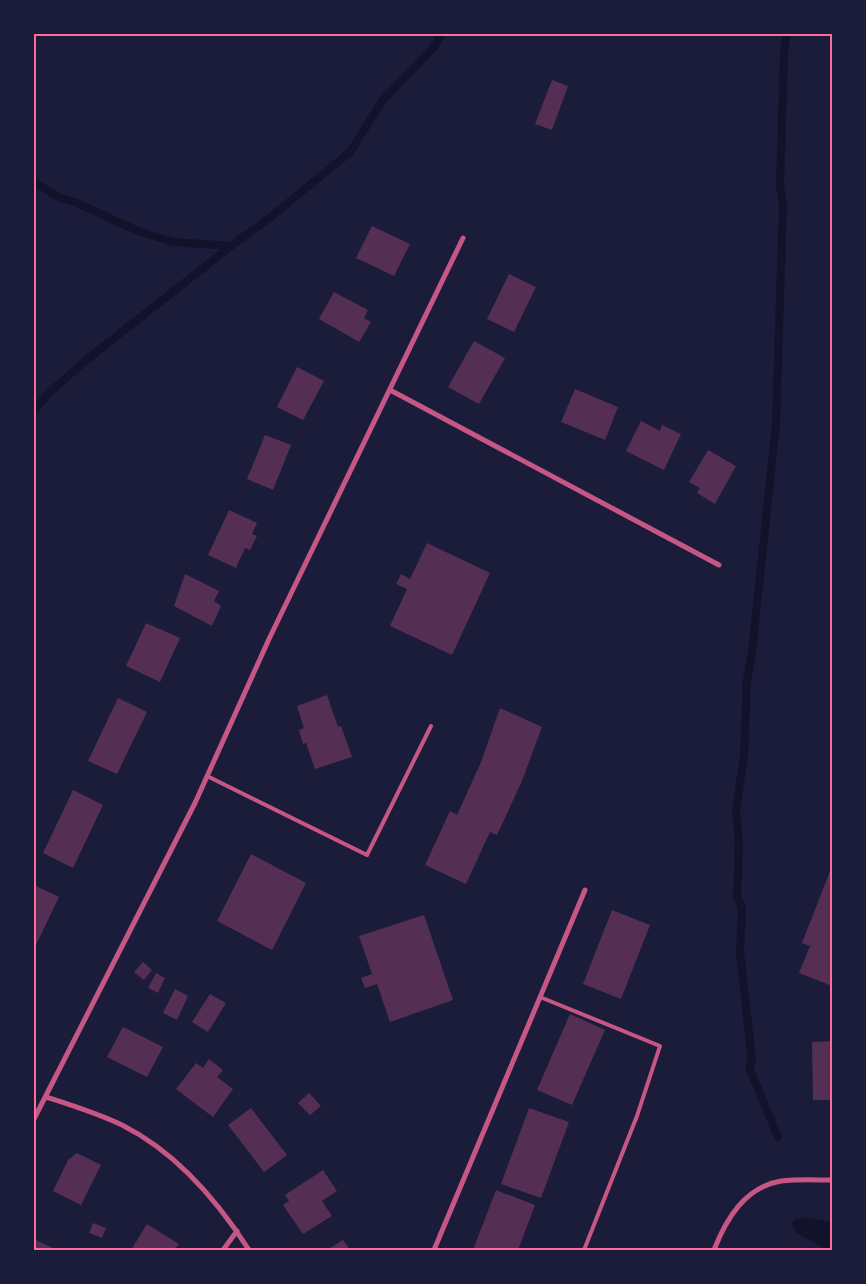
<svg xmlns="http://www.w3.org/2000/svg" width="866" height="1284" font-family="'IBM Plex Sans',sans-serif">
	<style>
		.water { fill: #12122b }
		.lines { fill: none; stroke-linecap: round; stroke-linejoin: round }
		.stream { stroke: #12122b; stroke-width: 8 }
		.building { fill: #542f53 }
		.service { stroke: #c65784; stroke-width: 4 }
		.minor { stroke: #c65784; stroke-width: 5 }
		.neatline { fill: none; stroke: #ff6b9d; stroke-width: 2 }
	</style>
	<rect width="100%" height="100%" fill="#1b1b3a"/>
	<polygon class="water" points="809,1218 832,1222 832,1250 828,1250 795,1232 792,1223 796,1219"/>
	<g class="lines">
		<g class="stream">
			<polyline points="34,182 59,197 77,203 138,231 173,242 231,246"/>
			<polyline points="34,411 48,394 85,361 231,246 272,216 350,152 383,100 433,48 442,34"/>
			<polyline points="778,1137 749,1067 752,1061 740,952 742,907 737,898 739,845 736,810 744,756 747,679 752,652 776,424 783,204 780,186 784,53 787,34"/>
		</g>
	</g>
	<g class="building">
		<polygon points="552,80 568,86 552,130 535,124"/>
		<polygon points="372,226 410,244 394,276 356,258"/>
		<polygon points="509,274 536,287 514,332 487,319"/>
		<polygon points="334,292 368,310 364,318 371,322 359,342 319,319"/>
		<polygon points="474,341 505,358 479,404 448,387"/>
		<polygon points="297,367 324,381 303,420 277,407"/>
		<polygon points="575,389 618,407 605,440 561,422"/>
		<polygon points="641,421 660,431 662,425 681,434 664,470 626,451"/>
		<polygon points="265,435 291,445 273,490 247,479"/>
		<polygon points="708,450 736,466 715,504 697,493 700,488 689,482"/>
		<polygon points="229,510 257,523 252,534 257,536 250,550 245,548 236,568 208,555"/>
		<polygon points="427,543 490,573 452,655 390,626 407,589 396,584 401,574 410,579"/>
		<polygon points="185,574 219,591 214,601 221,606 212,626 174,606"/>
		<polygon points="146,623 180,638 160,682 126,666"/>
		<polygon points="327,695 338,727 341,726 352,757 315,769 306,743 303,744 299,730 304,728 297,706"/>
		<polygon points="118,698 147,712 117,774 88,761"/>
		<polygon points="500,708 542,727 522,781 497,835 490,832 466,884 425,865 450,811 457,815 481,762"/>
		<polygon points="73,790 103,805 73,868 43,853"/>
		<polygon points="251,854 306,883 272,950 217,921"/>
		<polygon points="832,866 832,986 799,973 810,946 802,943"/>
		<polygon points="34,885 59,897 34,949"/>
		<polygon points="612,910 650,925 621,999 583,984"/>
		<polygon points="424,915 453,1000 390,1022 377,984 365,988 361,978 372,974 359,936"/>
		<polygon points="143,962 152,970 144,980 134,972"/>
		<polygon points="156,973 165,978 158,993 148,988"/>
		<polygon points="175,989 188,996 177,1020 163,1013"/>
		<polygon points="210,994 226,1003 208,1032 192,1022"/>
		<polygon points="570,1014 605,1030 572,1105 537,1090"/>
		<polygon points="123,1027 163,1047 147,1077 107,1057"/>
		<polygon points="832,1041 832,1100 813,1100 812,1042"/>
		<polygon points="209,1059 223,1070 217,1077 233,1089 213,1117 176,1089 196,1063 203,1068"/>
		<polygon points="309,1093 321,1106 310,1115 298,1103"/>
		<polygon points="251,1108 287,1155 264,1172 228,1125"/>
		<polygon points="529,1108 569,1122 541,1198 501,1184"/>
		<polygon points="77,1153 101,1165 81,1205 53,1191 68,1160"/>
		<polygon points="323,1170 337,1191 322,1201 332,1216 303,1234 283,1205 289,1201 285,1195"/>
		<polygon points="496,1190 535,1205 518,1250 473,1250"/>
		<polygon points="93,1223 106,1228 102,1238 89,1233"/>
		<polygon points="147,1224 179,1244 174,1250 131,1250"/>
		<polygon points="34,1239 57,1250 34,1250"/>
		<polygon points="343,1240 350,1250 327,1250"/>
	</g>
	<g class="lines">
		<g class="service">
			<polyline points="207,776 367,855 431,726"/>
			<polyline points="540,997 660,1046 637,1116 584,1250"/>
		</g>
		<g class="minor">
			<polyline points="390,390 719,565"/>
			<path d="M46 1097C71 1105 97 1113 122 1125 176 1152 217 1200 249 1250"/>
			<polyline points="34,1119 195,803 269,639 463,238"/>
			<polyline points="223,1250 237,1231"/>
			<polyline points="434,1250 585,890"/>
			<path d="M714 1250C726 1219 745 1187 781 1181 798 1179 816 1180 832 1180"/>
		</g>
	</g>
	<rect width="866" height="1284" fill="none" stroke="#1b1b3a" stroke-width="70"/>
	<rect x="35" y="35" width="796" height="1214" class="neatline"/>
</svg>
